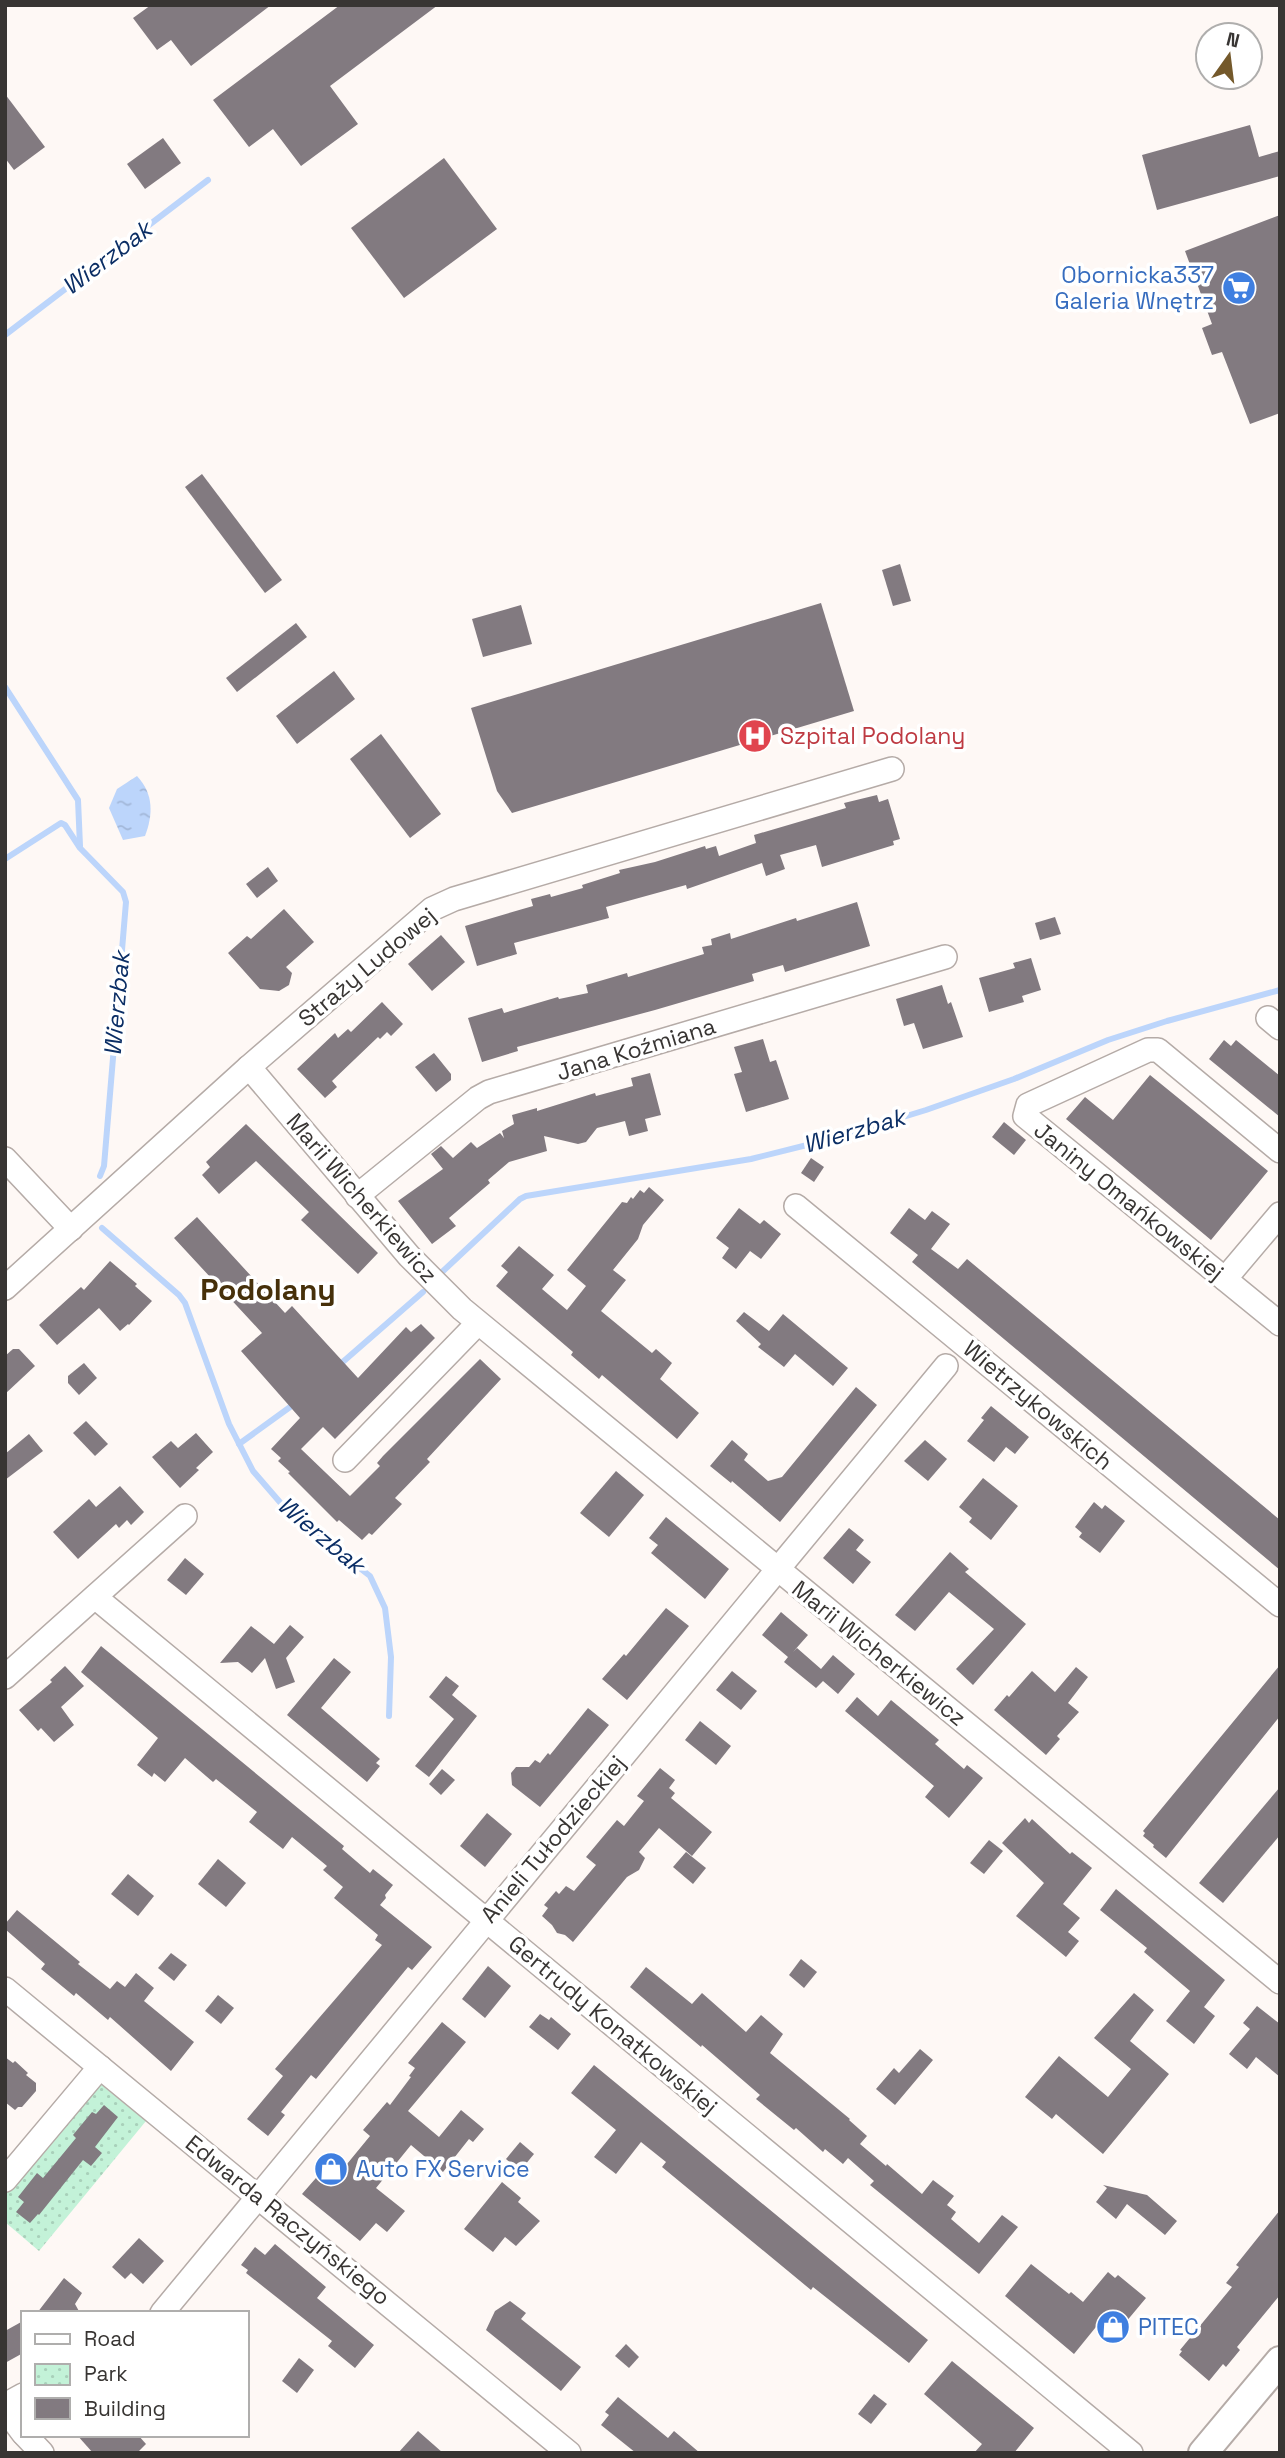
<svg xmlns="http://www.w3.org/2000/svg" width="1285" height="2458" font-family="'Space Grotesk',sans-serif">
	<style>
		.park { fill: url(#park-dots) }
		.water { fill: url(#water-ripples) }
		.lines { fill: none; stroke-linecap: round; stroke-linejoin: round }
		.stream { stroke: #bcd5fb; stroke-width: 6 }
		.building { fill: #827a80 }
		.minor-casing { stroke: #b5aba7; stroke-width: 26 }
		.tertiary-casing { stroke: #b5aba7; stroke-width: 32 }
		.minor { stroke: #fff; stroke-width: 23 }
		.tertiary { stroke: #fff; stroke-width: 28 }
		.labels { text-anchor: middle; stroke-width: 7; stroke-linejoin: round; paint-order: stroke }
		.shop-label { font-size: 23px; fill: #366cbe; stroke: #fff; text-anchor: start }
		.health-label { font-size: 23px; fill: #be3a42; stroke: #fff; text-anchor: start }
		.street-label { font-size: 23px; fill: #383533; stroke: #fff }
		.water-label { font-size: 24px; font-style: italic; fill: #0b2e65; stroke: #fff }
		.district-label { font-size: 30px; font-weight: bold; fill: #46300a; stroke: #fff }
	</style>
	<defs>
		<pattern id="park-dots" width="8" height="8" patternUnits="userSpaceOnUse" patternTransform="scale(1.75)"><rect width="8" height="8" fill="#c3f2d8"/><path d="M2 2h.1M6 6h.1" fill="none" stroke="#a8d0ba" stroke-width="1.8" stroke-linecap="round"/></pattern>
		<pattern id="water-ripples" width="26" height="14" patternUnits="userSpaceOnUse" patternTransform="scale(1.75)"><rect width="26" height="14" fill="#bcd5fb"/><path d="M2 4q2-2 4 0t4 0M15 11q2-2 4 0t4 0" fill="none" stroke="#a2b7d8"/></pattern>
	</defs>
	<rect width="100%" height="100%" fill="#fef8f5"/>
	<polygon class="park" points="99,2083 146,2121 39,2251 5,2222 5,2195"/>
	<path class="water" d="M137 776C154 794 153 815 145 836L123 840 109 808 117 789Z"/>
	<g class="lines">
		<g class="stream">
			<polyline points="5,335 208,180"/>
			<polyline points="5,687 78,800 80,846"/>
			<polyline points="5,859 61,823 65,825 80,848 123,892 126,902 104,1166 100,1176"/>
			<polyline points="102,1228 179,1295 185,1303 229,1424 253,1471 291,1515 370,1576 385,1608 391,1657 389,1716"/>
			<polyline points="441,1273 520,1199 526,1196 751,1159 835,1138 926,1110 1014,1079 1108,1040 1167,1021 1280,990"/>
			<polyline points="337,1367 423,1292"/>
			<polyline points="239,1444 297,1402"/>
		</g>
	</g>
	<g class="building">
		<polygon points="151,5 271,5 191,66 171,40 157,50 133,18"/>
		<polygon points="340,5 438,5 330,86 358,124 301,166 273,129 249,147 213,100"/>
		<polygon points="5,94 45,147 14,170 5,158"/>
		<polygon points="1250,125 1259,157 1280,151 1280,176 1157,210 1142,155"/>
		<polygon points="163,138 181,163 145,189 127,164"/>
		<polygon points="444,158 497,229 404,298 351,228"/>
		<polygon points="1280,215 1280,413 1250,424 1222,352 1212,355 1202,328 1212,324 1185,251"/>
		<polygon points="202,474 282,580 265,593 185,487"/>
		<polygon points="900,564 911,601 893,606 882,570"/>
		<polygon points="821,603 854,711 512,813 497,791 471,708"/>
		<polygon points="521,605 532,644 483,657 472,619"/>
		<polygon points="296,623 307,637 237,692 226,678"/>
		<polygon points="334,671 355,699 297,744 276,716"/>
		<polygon points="381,734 441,814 410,838 350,759"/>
		<polygon points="877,795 879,802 888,799 900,839 893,841 894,845 822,867 816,845 780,855 785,869 766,876 762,863 687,889 686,885 606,907 609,918 514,943 517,954 477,966 465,926 533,906 531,899 550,894 551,897 583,888 582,885 620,873 619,870 655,862 705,846 706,849 716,846 719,856 756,843 754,835 846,808 844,803"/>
		<polygon points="268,867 278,881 257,898 246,884"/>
		<polygon points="857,902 870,946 785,972 783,965 752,974 754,981 655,1010 517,1047 518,1051 482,1062 468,1018 502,1008 504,1013 558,997 559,999 588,993 586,985 627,973 628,977 704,954 702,947 712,945 711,939 730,933 731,939 796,918 797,921"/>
		<polygon points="284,909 314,942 286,967 292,973 289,985 279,991 260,989 228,953 247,936 251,939"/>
		<polygon points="1055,917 1061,934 1040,940 1035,923"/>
		<polygon points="441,935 465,962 432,991 408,964"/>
		<polygon points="1031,958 1041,990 1022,996 1024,1002 989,1012 979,978 1015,968 1013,963"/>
		<polygon points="942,985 948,1004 951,1002 963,1037 923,1049 914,1023 904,1026 896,999"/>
		<polygon points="382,1002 403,1024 391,1036 387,1032 380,1039 378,1037 332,1081 337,1087 325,1098 297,1069 335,1033 338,1038 348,1029 351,1032"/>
		<polygon points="763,1039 770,1062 776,1060 789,1099 746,1112 734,1074 742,1072 734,1047"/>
		<polygon points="1224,1040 1231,1046 1236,1040 1280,1076 1280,1117 1209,1059"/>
		<polygon points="434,1053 451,1074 451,1080 436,1092 415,1067"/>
		<polygon points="650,1073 661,1115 645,1119 648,1131 629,1136 625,1121 597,1128 586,1142 578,1144 544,1136 547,1151 509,1162 488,1180 490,1183 449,1218 456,1226 432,1244 398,1201 443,1169 431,1154 441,1146 453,1158 471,1142 477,1148 500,1133 504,1138 502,1131 514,1124 512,1115 537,1108 537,1111 595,1093 596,1096 633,1086 631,1078"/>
		<polygon points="1150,1075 1268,1171 1211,1240 1066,1119 1085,1097 1113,1120"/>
		<polygon points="1004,1122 1026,1140 1014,1155 992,1137"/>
		<polygon points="246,1124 378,1253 358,1274 301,1220 309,1212 256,1161 219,1194 202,1175 210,1167 206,1162"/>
		<polygon points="811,1158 824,1167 814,1182 801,1173"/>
		<polygon points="649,1187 664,1200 643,1225 638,1239 613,1270 626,1280 601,1311 652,1353 656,1349 672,1363 660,1379 699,1413 677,1439 602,1375 599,1379 571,1355 573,1352 496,1286 508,1272 501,1266 519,1246 554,1275 542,1289 567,1310 586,1286 567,1270 622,1202 627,1203 631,1197 633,1199 640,1190 644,1193"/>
		<polygon points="739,1208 760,1224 764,1220 781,1234 761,1259 750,1251 736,1269 722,1258 729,1248 716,1238"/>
		<polygon points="909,1208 925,1220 932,1211 950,1224 931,1249 958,1269 967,1259 1280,1520 1280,1570 912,1262 918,1255 890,1233"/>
		<polygon points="197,1217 285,1313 292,1306 358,1378 406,1327 411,1332 421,1324 435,1338 335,1439 323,1427 301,1449 350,1496 380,1466 377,1463 383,1456 480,1359 501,1379 427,1459 430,1462 395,1498 402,1504 372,1535 369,1533 362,1540 339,1520 337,1522 288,1473 290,1472 278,1461 281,1458 271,1449 300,1418 241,1351 262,1333 174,1238"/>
		<polygon points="110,1261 137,1284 135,1286 152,1301 129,1325 128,1324 120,1331 99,1308 57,1345 39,1325 81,1287 84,1290"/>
		<polygon points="744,1312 769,1331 783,1314 848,1368 833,1386 795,1354 784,1367 758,1347 761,1344 736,1321"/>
		<polygon points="13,1349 19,1349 35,1366 5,1394 5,1356"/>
		<polygon points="84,1363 97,1378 79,1395 68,1383 68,1376"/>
		<polygon points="856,1387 877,1405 780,1522 732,1481 731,1483 710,1466 732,1440 748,1454 744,1460 768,1481 782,1477"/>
		<polygon points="991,1406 1029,1437 1015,1454 1006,1447 994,1462 967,1441 984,1420 981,1418"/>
		<polygon points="86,1421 108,1444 95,1456 73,1433"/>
		<polygon points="196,1433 213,1452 196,1468 199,1470 180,1488 152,1457 171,1441 178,1448"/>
		<polygon points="29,1434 43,1451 5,1480 5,1454"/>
		<polygon points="925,1440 947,1459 928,1481 904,1461"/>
		<polygon points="616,1471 644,1495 609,1537 580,1513"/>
		<polygon points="983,1478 1018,1506 991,1540 969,1522 972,1518 959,1507"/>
		<polygon points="120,1486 144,1512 131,1525 127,1520 119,1528 116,1524 78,1559 53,1532 89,1499 96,1507"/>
		<polygon points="1094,1502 1102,1509 1105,1505 1125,1521 1100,1553 1079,1537 1082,1533 1075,1527"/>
		<polygon points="666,1517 729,1569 705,1599 651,1553 658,1545 649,1538"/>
		<polygon points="849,1528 864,1540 856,1550 871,1562 853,1584 823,1558"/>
		<polygon points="950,1552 969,1569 965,1572 1026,1624 973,1685 956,1669 994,1629 949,1592 915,1631 895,1615"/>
		<polygon points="185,1558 204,1574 186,1595 167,1580"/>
		<polygon points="666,1608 689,1626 627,1700 602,1679 624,1654 626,1656"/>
		<polygon points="781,1612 808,1635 793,1652 797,1648 821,1669 833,1655 855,1674 838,1694 823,1681 816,1688 784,1662 788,1657 762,1635"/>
		<polygon points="290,1625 304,1637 286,1658 295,1682 276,1689 265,1658 252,1673 238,1662 220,1663 251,1626 274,1644"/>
		<polygon points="101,1646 344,1846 342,1849 370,1873 373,1869 393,1885 385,1895 386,1898 380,1905 432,1947 412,1970 408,1967 316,2079 311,2075 281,2112 285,2115 268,2136 247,2119 283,2076 275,2069 382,1945 375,1940 378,1935 334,1898 343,1887 323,1870 327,1866 292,1837 283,1849 249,1822 257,1812 216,1779 213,1782 185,1758 165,1782 154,1773 152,1777 137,1765 158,1738 81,1672"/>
		<polygon points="334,1658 351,1672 321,1708 380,1759 376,1763 380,1766 367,1782 287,1715"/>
		<polygon points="1280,1665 1280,1716 1166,1858 1153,1847 1154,1845 1143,1836 1145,1833 1143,1831"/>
		<polygon points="65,1666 84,1686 61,1707 74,1725 54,1742 41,1728 38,1731 19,1710 52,1682 50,1680"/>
		<polygon points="1076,1667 1088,1677 1068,1703 1079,1712 1057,1736 1060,1739 1046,1755 994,1710 1007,1695 1009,1697 1032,1671 1055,1692"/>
		<polygon points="732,1671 757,1691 741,1710 716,1690"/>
		<polygon points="446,1676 459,1686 452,1695 477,1716 429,1777 415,1766 454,1719 429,1697"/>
		<polygon points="857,1697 878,1716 891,1700 939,1740 935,1744 964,1769 967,1765 983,1778 949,1818 925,1797 934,1786 845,1711"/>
		<polygon points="588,1708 609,1725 540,1807 512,1785 511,1773 516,1767 529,1767 535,1760 540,1763 548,1753 550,1755"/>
		<polygon points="700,1721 731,1746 716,1765 685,1740"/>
		<polygon points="660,1768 675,1780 669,1788 675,1793 671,1798 712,1832 692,1856 659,1828 639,1852 645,1858 639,1870 627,1877 573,1942 565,1935 557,1933 552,1925 542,1916 548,1908 544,1905 556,1891 559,1894 566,1886 574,1891 596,1865 586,1857 617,1820 624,1826 644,1801 637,1796"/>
		<polygon points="442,1769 455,1780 441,1795 429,1784"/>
		<polygon points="1280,1787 1280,1835 1223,1903 1199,1883"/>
		<polygon points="487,1813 512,1834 485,1867 460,1846"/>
		<polygon points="1025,1818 1029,1823 1032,1819 1070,1854 1072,1852 1092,1868 1063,1904 1080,1918 1068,1932 1079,1941 1066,1957 1016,1916 1044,1883 1002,1843"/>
		<polygon points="989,1840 1003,1851 984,1874 970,1863"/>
		<polygon points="686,1852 706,1868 693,1884 673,1867"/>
		<polygon points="218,1859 246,1883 226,1907 198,1884"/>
		<polygon points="128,1874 154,1896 138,1916 111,1894"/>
		<polygon points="1116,1889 1225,1980 1204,2007 1215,2016 1194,2044 1166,2021 1190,1991 1144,1952 1147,1948 1100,1910"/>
		<polygon points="17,1910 80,1962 78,1964 110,1989 117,1981 125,1987 136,1973 154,1988 144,2001 194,2042 171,2071 110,2017 108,2020 76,1993 74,1996 41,1969 45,1964 5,1929 5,1924"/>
		<polygon points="171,1953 187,1965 174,1981 158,1968"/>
		<polygon points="801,1959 817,1972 804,1988 789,1975"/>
		<polygon points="488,1966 511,1986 485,2018 462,1999"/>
		<polygon points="646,1967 692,2004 702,1993 746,2032 761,2015 783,2034 770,2053 850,2119 849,2120 867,2136 860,2144 886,2166 887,2164 922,2194 933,2180 954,2196 947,2205 956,2212 951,2219 979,2243 1002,2215 1018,2227 979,2274 870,2185 874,2181 848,2158 843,2164 825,2149 823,2152 796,2128 794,2130 756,2099 760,2095 702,2045 701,2047 630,1987"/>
		<polygon points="1134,1993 1154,2010 1130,2041 1169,2074 1103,2154 1056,2114 1052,2119 1025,2097 1059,2056 1108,2097 1131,2069 1094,2038"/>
		<polygon points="218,1995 234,2008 221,2024 205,2011"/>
		<polygon points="1257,2006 1280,2024 1280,2077 1256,2057 1247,2069 1229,2054 1250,2029 1243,2023"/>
		<polygon points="540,2014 549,2020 551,2017 571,2034 558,2050 529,2027"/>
		<polygon points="442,2022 466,2042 408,2111 439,2137 461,2110 484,2129 473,2142 469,2139 443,2172 411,2145 376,2188 405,2211 387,2232 376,2223 360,2241 302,2194 336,2155 347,2164 370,2136 363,2130 387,2102 390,2105 411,2077 409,2076 415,2068 408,2063"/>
		<polygon points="920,2049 933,2060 895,2105 876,2089 894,2068 899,2073"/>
		<polygon points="5,2057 13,2063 15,2061 28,2073 26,2075 36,2083 36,2091 22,2107 18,2107 15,2110 5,2102"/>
		<polygon points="594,2065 928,2340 909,2363 813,2287 811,2290 662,2167 666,2162 641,2142 616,2174 594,2157 616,2130 571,2093"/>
		<polygon points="104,2105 118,2117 95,2147 102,2153 91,2166 83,2160 39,2215 38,2214 30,2223 16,2212 24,2202 18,2197 37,2173 43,2178 76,2138 73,2135 92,2112 96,2114"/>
		<polygon points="520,2142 534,2154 520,2171 506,2159"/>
		<polygon points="502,2182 521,2198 518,2202 540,2221 516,2246 505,2237 493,2252 464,2229"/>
		<polygon points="1103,2185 1147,2195 1177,2221 1165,2235 1127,2204 1116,2219 1096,2202 1107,2188"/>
		<polygon points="1280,2210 1280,2295 1237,2347 1240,2350 1226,2367 1223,2364 1209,2381 1179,2355 1182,2351 1180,2350 1232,2287 1226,2283 1239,2267 1236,2265"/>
		<polygon points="139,2238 164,2261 143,2284 131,2273 125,2279 112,2267"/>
		<polygon points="275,2244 326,2287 317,2298 374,2345 355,2368 328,2346 332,2341 246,2273 248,2270 241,2265 255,2247 265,2255"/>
		<polygon points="1031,2264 1069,2294 1071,2292 1083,2302 1108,2272 1115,2278 1118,2275 1146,2298 1115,2335 1100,2322 1074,2354 1005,2296"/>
		<polygon points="64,2278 82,2293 75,2304 80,2313 37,2313"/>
		<polygon points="510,2301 526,2313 521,2319 581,2367 561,2391 486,2330 495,2311"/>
		<polygon points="23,2321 23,2353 5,2363 5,2331"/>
		<polygon points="626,2344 639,2357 629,2368 615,2356"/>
		<polygon points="299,2358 314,2370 297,2393 282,2381"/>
		<polygon points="952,2361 1034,2428 1014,2453 974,2453 982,2444 924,2394"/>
		<polygon points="874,2394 887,2404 871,2424 858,2414"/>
		<polygon points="618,2397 668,2438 674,2431 700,2453 636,2453 601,2425 609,2415 605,2412"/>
		<polygon points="418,2431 443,2453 398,2453"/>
		<polygon points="77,2435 138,2435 146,2444 137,2453 93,2453"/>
	</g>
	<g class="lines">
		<g class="minor-casing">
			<g id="minor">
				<polyline points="1268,1018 1280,1028"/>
				<polyline points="249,1067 409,1256 462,1309 1280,1982"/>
				<polyline points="1280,1151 1158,1050 1148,1050 1028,1105 1025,1116 1280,1324"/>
				<polyline points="5,1159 71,1229"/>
				<polyline points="357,1196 478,1098 489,1092 945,957"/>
				<polyline points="796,1206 1280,1605"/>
				<polyline points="1225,1279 1280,1214"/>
				<polyline points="5,1288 249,1067 432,909 454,899 892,769"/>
				<polyline points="345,1460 478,1323"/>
				<polyline points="95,1597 1131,2453"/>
				<polyline points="5,1677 185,1516"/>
				<polyline points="5,1989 569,2453"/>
				<polyline points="5,2180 100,2067"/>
				<polyline points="162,2313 946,1366"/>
				<polyline points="5,2405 23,2395"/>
				<polyline points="5,2409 23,2433"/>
				<polyline points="25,2435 42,2453"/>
			</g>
		</g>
		<g class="tertiary-casing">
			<polyline id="tertiary" points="1203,2453 1280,2361"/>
		</g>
		<use href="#minor" class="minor"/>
		<use href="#tertiary" class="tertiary"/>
	</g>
	<defs>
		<g id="supermarket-disc" transform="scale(1.75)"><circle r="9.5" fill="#3f7fe0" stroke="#fff"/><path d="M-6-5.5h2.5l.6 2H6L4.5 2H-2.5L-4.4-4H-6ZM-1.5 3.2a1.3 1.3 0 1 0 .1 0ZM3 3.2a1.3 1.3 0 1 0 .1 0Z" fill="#fff"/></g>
		<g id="hospital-disc" transform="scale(1.75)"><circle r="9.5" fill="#e0444e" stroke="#fff"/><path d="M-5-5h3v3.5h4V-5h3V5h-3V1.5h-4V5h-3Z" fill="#fff"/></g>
		<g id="shop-disc" transform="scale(1.75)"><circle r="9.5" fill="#3f7fe0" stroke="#fff"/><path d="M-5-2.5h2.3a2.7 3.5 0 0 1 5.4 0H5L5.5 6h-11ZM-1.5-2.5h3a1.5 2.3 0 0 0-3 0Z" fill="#fff"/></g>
	</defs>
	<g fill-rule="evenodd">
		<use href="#supermarket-disc" x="1239" y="288"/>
		<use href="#hospital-disc" x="755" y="736"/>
		<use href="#shop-disc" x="331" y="2169"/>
		<use href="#shop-disc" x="1113" y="2327"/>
	</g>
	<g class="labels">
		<g class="shop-label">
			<text x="1214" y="283" text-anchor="end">Obornicka337<tspan x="1214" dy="26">Galeria Wnętrz</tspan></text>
			<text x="356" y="2177">Auto FX Service</text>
			<text x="1138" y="2335">PITEC</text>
		</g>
		<g class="health-label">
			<text x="780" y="744">Szpital Podolany</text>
		</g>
		<g class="street-label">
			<text transform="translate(367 967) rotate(-40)" y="8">Straży Ludowej</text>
			<text transform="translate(636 1049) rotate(-17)" y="8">Jana Koźmiana</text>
			<text transform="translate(362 1198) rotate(49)" y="8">Marii Wicherkiewicz</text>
			<text transform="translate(1129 1201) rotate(39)" y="8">Janiny Omańkowskiej</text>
			<text transform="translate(1038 1405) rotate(40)" y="8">Wietrzykowskich</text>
			<text transform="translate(879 1653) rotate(39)" y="8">Marii Wicherkiewicz</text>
			<text transform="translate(553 1839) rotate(-50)" y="8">Anieli Tułodzieckiej</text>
			<text transform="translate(613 2025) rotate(40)" y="8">Gertrudy Konatkowskiej</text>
			<text transform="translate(288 2220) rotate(39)" y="8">Edwarda Raczyńskiego</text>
		</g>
		<g class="water-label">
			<text transform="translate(107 258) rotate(-37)" y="8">Wierzbak</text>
			<text transform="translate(117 1004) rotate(-85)" y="8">Wierzbak</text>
			<text transform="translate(854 1131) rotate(-16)" y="8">Wierzbak</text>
			<text transform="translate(321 1535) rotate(40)" y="8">Wierzbak</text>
		</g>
		<g class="district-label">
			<text x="268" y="1300">Podolany</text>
		</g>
	</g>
	<rect width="1285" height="2458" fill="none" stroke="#383533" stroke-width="14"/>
	<rect x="21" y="2311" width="228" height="126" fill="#ffffff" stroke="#afaead" stroke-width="2"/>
	<rect x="35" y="2334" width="35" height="10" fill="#ffffff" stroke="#afaead" stroke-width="2"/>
	<text x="84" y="2346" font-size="21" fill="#383533">Road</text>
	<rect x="35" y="2364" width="35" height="21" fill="url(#park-dots)" stroke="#afaead" stroke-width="2"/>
	<text x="84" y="2381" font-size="21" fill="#383533">Park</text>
	<rect x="35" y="2398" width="35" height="21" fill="#827a80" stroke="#afaead" stroke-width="2"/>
	<text x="84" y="2416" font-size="21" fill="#383533">Building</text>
	<g transform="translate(1229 56) rotate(14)"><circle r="33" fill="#ffffff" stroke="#afaead" stroke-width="2"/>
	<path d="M0-5L12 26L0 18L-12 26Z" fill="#74592b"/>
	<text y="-10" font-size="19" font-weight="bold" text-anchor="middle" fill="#383533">N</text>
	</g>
</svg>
